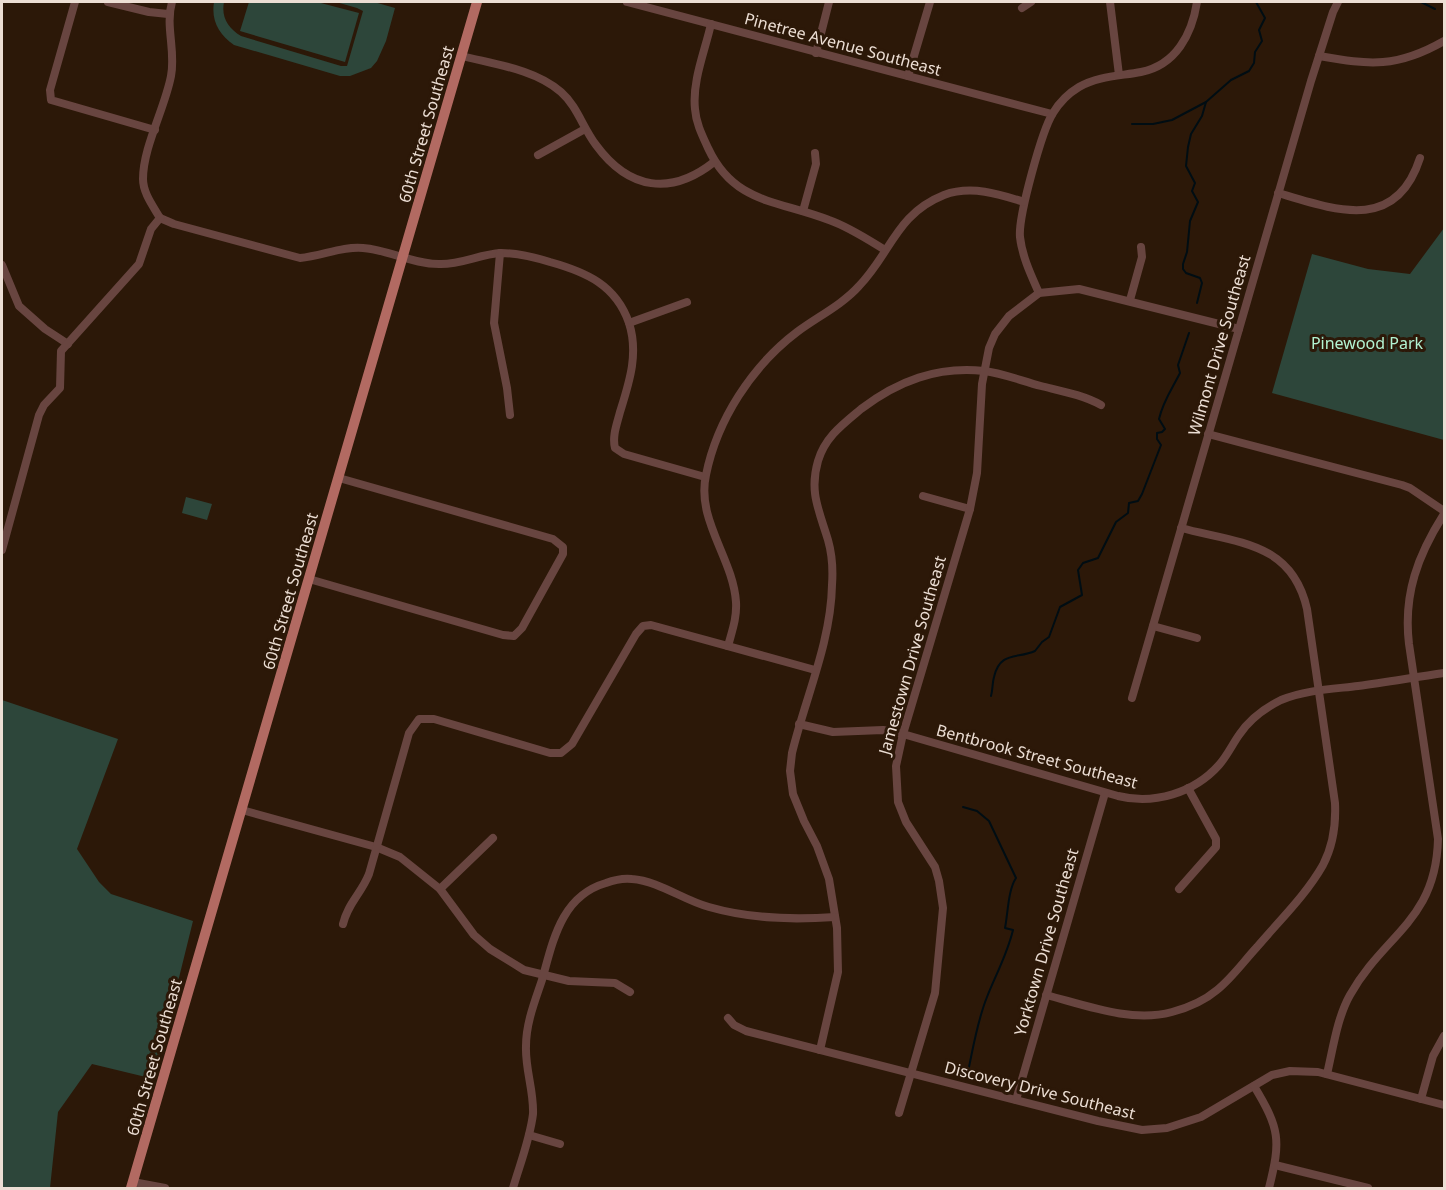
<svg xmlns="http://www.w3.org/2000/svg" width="1446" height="1190" font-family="'Noto Sans',sans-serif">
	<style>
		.green { fill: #2d463a }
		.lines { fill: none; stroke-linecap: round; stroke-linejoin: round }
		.stream { stroke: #000d13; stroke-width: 2 }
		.minor { stroke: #684540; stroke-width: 8 }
		.major { stroke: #b26a62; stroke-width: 10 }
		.labels { text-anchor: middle; stroke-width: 6; stroke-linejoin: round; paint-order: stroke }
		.street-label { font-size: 16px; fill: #ecded4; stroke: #2c1808 }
		.park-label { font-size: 16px; fill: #b2f3d2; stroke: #2c1808 }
	</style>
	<rect width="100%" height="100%" fill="#2c1808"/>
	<g class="green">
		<path d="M214 2H224C221 17 228 28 241 36L341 66H347L363 11 357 8 336 2H374L395 8 386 41 377 61 371 68 350 76H340L234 45C219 34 211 21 214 2Z"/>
		<polygon points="249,2 317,2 359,13 345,62 240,31"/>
		<polygon points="1444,228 1444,440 1272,393 1312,254 1368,269 1410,274"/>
		<polygon points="186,497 212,504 207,520 182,513"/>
		<polygon points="2,700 118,739 77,849 99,882 111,894 193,921 154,1079 92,1064 58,1112 50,1188 2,1188"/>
	</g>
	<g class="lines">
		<g class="stream">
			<polyline points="1421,2 1435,9"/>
			<polyline points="1132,124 1153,124 1172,120 1206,102 1231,80 1249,71 1254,63 1255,52 1262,41 1259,30 1265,18 1256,2"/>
			<polyline points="1197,303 1202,283 1200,278 1186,273 1183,269 1183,264 1187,252 1190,221 1198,202 1192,191 1195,183 1186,166 1188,147 1191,134 1202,116 1206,102"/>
			<path d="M991 696C993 689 992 684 994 677 1000 651 1017 659 1035 651L1042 642 1049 637 1060 607 1082 595 1078 570 1083 563 1098 558 1116 522 1128 513 1129 503 1138 501 1142 494 1161 445 1157 439V433L1162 432 1165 429 1159 419C1163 401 1172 389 1180 373L1178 365 1189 333"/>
			<path d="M963 807 977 811 989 821 1016 878C1008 890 1008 913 1005 928L1013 930C1007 955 996 974 987 997 978 1019 974 1043 969 1067"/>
		</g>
		<g class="minor">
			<polyline points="75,2 50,90 51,100 155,130"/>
			<polyline points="108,2 149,12 168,14"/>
			<polyline points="627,2 1052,114"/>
			<polyline points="1110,2 1119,75"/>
			<polyline points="1022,8 1031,2"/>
			<path d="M711 24C705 51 692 81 695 109 696 123 702 135 708 148 734 204 778 200 829 220 849 227 867 239 885 250"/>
			<polyline points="816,53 829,2"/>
			<path d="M462 56C493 64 535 69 561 92 577 106 583 128 596 145 629 190 671 196 714 162"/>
			<path d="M1319 56C1370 65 1397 68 1444 41"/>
			<polyline points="908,76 930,2"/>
			<polyline points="538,155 585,129"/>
			<path d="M1278 193C1335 210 1396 233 1420 158"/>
			<polyline points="803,211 816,164 815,153"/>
			<path d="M160 218 174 224 300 258C322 256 342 246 363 248 389 250 413 264 439 264 460 265 480 254 501 253 518 253 534 257 550 262 586 272 616 285 629 323 639 354 629 383 620 412 617 424 612 436 615 448L624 454 705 477"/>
			<path d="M160 218C153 206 143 193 143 179 143 147 165 108 171 76 176 51 165 26 172 2"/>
			<polyline points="500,253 494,323 507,388 510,415"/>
			<polyline points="2,265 19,306 45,329 68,344"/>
			<path d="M1039 293C1031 275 1022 256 1020 237 1018 217 1042 130 1053 113 1059 103 1069 93 1079 87 1098 76 1120 76 1141 72 1176 65 1192 34 1197 2"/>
			<polyline points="1130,300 1142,257 1141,247"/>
			<polyline points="629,323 687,302"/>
			<polyline points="1208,434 1402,485 1410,488 1444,511"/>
			<polyline points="923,496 970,509"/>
			<polyline points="2,550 39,415 44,405 60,388 61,351 139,264 151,229 160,218"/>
			<polyline points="309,579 503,635 514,636 522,628 563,554 563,547 553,539 339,478"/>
			<polyline points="1153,626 1197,638"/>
			<path d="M728 646C732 631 737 618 736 602 733 558 696 520 706 475 717 420 752 366 797 332 817 317 842 305 859 286 891 253 896 214 944 195 971 185 999 194 1024 202"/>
			<polyline points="1132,698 1311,81 1333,12 1338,2"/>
			<path d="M799 724 833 732 883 730 903 734 1118 796C1154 805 1194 793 1219 765 1227 756 1232 745 1239 735 1249 720 1265 708 1281 700 1305 690 1333 689 1358 686 1387 682 1416 677 1444 673"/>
			<polyline points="242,810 376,847 400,857 440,889 474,935 490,949 524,970 569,981 615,983 630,992"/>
			<polyline points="440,889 493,838"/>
			<polyline points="1179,889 1216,847 1216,839 1188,788"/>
			<path d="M343 924C348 903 361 894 369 874L409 733 419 719H434L550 753H561L572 744 636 634 643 626 651 625 815 670"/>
			<path d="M1046 995C1085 1005 1131 1023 1172 1012 1187 1008 1204 1001 1217 990 1232 978 1244 961 1257 947 1279 921 1306 895 1323 865 1333 846 1336 824 1335 803L1307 609C1292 542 1238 543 1181 528"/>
			<polyline points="728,1018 734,1025 746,1031 1098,1121 1142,1130 1167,1128 1201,1117 1272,1075 1290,1071 1318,1072 1444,1105"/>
			<path d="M820 1050 838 972 837 928 829 879 817 846 804 821 793 794 790 771 792 753C805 699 831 642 832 585 833 571 832 554 828 540 819 510 809 492 818 461 825 437 843 424 861 409 898 381 937 366 984 371 1002 373 1022 381 1041 386 1061 391 1083 395 1101 405"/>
			<path d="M1327 1074C1333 1049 1337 1018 1350 995 1384 934 1436 921 1438 839L1409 644C1403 594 1418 555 1444 514"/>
			<path d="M1254 1086C1280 1129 1281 1140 1269 1188"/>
			<polyline points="1421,1099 1433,1056 1444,1036"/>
			<polyline points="1016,1100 1105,793"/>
			<polyline points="899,1113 935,993 943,908 939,881 935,867 906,822 898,802 896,766 903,734 970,509 977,473 982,384 989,348 995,334 1009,316 1039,293 1079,289 1239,329"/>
			<polyline points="529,1135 560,1144"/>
			<polyline points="1275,1165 1368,1188"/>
			<polyline points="133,1182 165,1188"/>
			<path d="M513 1188C520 1164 530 1139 533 1114 534 1091 525 1069 526 1046 526 1023 535 1001 542 980 553 941 561 896 606 883 614 880 623 878 632 879 659 881 683 900 709 907 751 919 792 920 835 917"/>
		</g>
		<polyline class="major" points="131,1188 477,2"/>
	</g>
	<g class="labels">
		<g class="street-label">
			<text transform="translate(843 44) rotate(15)" y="6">Pinetree Avenue Southeast</text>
			<text transform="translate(426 124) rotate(-74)" y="6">60th Street Southeast</text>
			<text transform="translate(1219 345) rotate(-74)" y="6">Wilmont Drive Southeast</text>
			<text transform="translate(290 591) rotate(-74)" y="6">60th Street Southeast</text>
			<text transform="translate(912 655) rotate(-74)" y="6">Jamestown Drive Southeast</text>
			<text transform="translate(1037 756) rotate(15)" y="6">Bentbrook Street Southeast</text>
			<text transform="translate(1046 942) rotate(-74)" y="6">Yorktown Drive Southeast</text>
			<text transform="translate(154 1057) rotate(-74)" y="6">60th Street Southeast</text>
			<text transform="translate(1040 1090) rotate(14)" y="6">Discovery Drive Southeast</text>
		</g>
		<g class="park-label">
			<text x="1367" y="349">Pinewood Park</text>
		</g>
	</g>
	<rect width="1446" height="1190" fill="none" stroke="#ecded4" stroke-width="6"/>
</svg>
